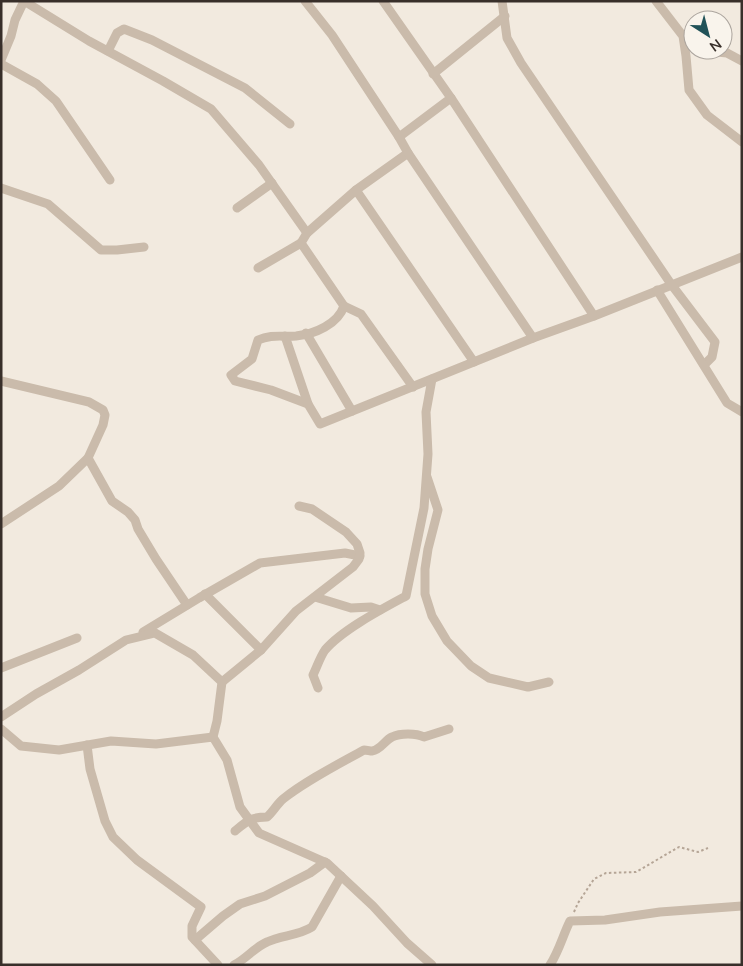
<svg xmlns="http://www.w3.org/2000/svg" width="743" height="966" font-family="Mulish,sans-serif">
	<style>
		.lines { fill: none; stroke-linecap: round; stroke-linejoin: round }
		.path { stroke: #b5a596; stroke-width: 2; stroke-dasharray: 2.5 2.5; stroke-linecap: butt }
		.street { stroke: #cabbab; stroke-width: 9 }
	</style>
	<rect width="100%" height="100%" fill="#f2eadf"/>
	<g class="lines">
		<polyline class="path" points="574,912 578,903 594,879 606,873 636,872 679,847 698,852 708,848"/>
		<g class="street">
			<polyline points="24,1 89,41 163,81 211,109 259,165 307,233"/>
			<polyline points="305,1 332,35 399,137"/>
			<path d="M383 1 451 98 399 137 408 153 356 190 307 233 301 243 344 306C338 324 315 334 296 336 282 337 271 334 258 340L252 359 231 375 235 381 271 390 308 404 320 424 533 338 594 316 742 257"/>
			<polyline points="502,1 507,38 521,63 671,284 715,342 712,357 704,365"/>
			<polyline points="656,1 683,36 686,56 689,90 707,115 742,142"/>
			<polyline points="698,50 727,53 742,61"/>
			<polyline points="108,51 117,33 124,29 152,40 245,88 290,124"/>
			<polyline points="1,60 11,36 15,20 24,1"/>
			<polyline points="1,64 37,84 56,101 110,180"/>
			<polyline points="433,74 505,16"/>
			<polyline points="451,98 594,316"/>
			<polyline points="408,153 533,338"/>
			<polyline points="1,188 48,204 101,250 117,250 144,247"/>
			<polyline points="356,190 474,362"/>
			<polyline points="237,208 272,183"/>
			<polyline points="258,268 301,243"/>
			<polyline points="657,290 727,403 742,412"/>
			<polyline points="344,306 361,314 413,387"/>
			<polyline points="306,333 352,411"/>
			<polyline points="285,336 308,404"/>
			<polyline points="1,381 89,402 103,410 105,415 103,425 88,458 59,486 1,524"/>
			<polyline points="88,458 112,501 128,512 135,520 138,529 156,559 187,605"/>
			<polyline points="427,477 438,510 428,549 425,569 425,594 432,616 447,641 471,666 489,678 528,687 549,682"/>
			<polyline points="205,594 261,650"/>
			<polyline points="315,597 351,608 371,607 380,610"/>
			<polyline points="143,632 199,598 260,563 345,553 360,556"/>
			<polyline points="1,668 77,638"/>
			<polyline points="222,682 261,650 296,611 353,567 359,559 360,553 357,544 346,532 312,509 299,506"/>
			<path d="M318 688 313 675C317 667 320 657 325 650 342 630 382 609 406 596L424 508 428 454 426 412 432 379"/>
			<polyline points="1,717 36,694 79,670 126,640 155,633 193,655 222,682 217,721 213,737"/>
			<polyline points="1,729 21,746 59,750 111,741 156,744 213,737 227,760 240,807 259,833 327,863 373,906 407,943 432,965"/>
			<polyline points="87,745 90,769 105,821 113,837 137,860 201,907 192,926 192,937 218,965"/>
			<path d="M235 831C247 821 251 817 267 817 273 812 277 804 283 799 307 780 337 765 364 750 367 750 370 751 372 751 381 750 385 740 392 737 400 733 416 733 424 737L449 729"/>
			<polyline points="195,940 223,916 240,904 265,896 310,873 325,862"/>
			<path d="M234 965C246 959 255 947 267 942 281 935 298 936 312 927L341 876"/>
			<path d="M550 965C559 951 563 935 570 921L605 920 660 912 742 906"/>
		</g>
	</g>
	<rect width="743" height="966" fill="none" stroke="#382f2a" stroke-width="5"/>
	<g transform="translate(708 35) rotate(144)"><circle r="24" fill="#f9f4ec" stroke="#aca59e"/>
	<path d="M0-4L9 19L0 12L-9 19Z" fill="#215258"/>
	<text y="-8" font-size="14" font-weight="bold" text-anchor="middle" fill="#382f2a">N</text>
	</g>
</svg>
